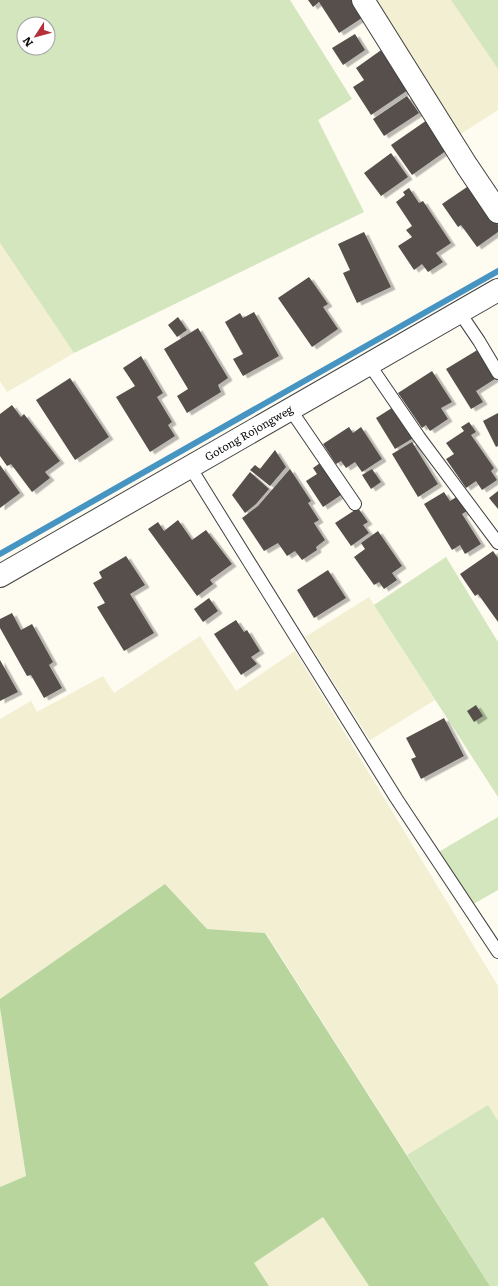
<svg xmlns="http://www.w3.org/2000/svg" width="498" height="1286" font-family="Literata,serif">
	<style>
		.farmland { fill: #f2efd3 }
		.green { fill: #d3e6bd; fill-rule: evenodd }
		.forest { fill: #b8d59d }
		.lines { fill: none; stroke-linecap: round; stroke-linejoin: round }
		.stream { stroke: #4694c2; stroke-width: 6 }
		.building { fill: #564f4c; filter: url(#shadow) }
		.lane-casing { stroke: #414141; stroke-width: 14 }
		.street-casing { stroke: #414141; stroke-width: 24 }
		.lane { stroke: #fff; stroke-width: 12 }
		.street { stroke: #fff; stroke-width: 22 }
		.labels { text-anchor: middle; stroke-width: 4; stroke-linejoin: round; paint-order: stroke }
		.street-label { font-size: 11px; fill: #0e0e0e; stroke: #fff }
	</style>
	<defs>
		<filter id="shadow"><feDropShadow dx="4.5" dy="2.5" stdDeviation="0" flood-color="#0004"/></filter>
	</defs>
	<rect width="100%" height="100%" fill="#fefbf1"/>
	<g class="farmland">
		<polygon points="368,0 451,0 498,69 498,110 456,137"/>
		<polygon points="0,243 74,353 7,392 0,381"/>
		<polygon points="369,597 435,700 370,740 305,637"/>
		<polygon points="200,636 236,691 295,651 498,986 498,1121 488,1105 407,1155 266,933 207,929 165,884 0,999 0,719 31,701 37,712 103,676 114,693"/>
		<polygon points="0,1008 26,1176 0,1187"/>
		<polygon points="323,1217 369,1286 269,1286 254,1263"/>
	</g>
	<g class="green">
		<path d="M0 0H290L352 99 318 120 364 212 74 353 0 243ZM24 24H48V48H24Z"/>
		<polygon points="451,0 498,0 498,69"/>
		<polygon points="446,557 498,642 498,797 374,605"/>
		<polygon points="498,817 498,890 470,906 437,853"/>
		<polygon points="488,1105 498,1121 498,1286 490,1286 407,1155"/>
	</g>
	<polygon class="forest" points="165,884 207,929 265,933 490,1286 369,1286 323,1217 254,1263 269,1286 0,1286 0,1187 26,1176 0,1008 0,999"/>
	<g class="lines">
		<polyline class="stream" points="0,554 498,271"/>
	</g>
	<g class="building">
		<polygon points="308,0 355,0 365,16 339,33 319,2 313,7"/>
		<polygon points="355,34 365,50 343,65 332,48"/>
		<polygon points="384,48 411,88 371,115 353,87 364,80 356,68"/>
		<polygon points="407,96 419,113 384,136 373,119"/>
		<polygon points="430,118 450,148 412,175 391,145"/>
		<polygon points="391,153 408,177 381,196 364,173"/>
		<polygon points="470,185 498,225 498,232 477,247 461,225 458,227 442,204"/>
		<polygon points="409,188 419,203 423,201 451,243 436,253 443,262 428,272 422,264 414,270 398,246 412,237 406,230 412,226 396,202 405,195 403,192"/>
		<polygon points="364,232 391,287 357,303 343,273 350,270 338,244"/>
		<polygon points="309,277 328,304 323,307 338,329 312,347 278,298"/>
		<polygon points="254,312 279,356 243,376 233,359 243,354 225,322 240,313 243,318"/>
		<polygon points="178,317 187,330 177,337 168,325"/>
		<polygon points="198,328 228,378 218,385 221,392 187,413 177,396 188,389 164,349"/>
		<polygon points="479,349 498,377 476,391 483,402 471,409 446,369"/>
		<polygon points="141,356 163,393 157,397 172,422 168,425 175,436 150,452 116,397 135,386 123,368"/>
		<polygon points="432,371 452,402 441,408 448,419 430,431 426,425 422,428 398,393"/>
		<polygon points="70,378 109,437 75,460 36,400"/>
		<polygon points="12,405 21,417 24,414 60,461 45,472 50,478 32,492 11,464 7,466 0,456 0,414"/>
		<polygon points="395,406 415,437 395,449 376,418"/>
		<polygon points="498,413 498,446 496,447 483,421"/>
		<polygon points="469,422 476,432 471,435 494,468 491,471 497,480 482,490 476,481 466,488 446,459 454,454 446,443 464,431 461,427"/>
		<polygon points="349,427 353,433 361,427 382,459 362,472 355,462 346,468 341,461 336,464 323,444"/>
		<polygon points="412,442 438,484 418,497 392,454"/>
		<polygon points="275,450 286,467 270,486 250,470 255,465 260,469"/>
		<polygon points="323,461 344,493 323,507 306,481 317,474 313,468"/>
		<polygon points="0,465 20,493 0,508"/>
		<polygon points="290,469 311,501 308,503 319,520 314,523 325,540 316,547 317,550 302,560 295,551 287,556 278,543 264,551 242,518 258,506"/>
		<polygon points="372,469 381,482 371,489 362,475"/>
		<polygon points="250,472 269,489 256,504 245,513 232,495"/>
		<polygon points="498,491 498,509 489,498"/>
		<polygon points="444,492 450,501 458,496 467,511 462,514 481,544 465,554 460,545 452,550 424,504"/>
		<polygon points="358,508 368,522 363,525 369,533 351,546 335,523"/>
		<polygon points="178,520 192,540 206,530 232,564 210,580 213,584 197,596 148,529 158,522 164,531"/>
		<polygon points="378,531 402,566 392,573 397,580 384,589 379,582 374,585 354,557 365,549 361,543"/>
		<polygon points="493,551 498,558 498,622 478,594 475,596 460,574"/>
		<polygon points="126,556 145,585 130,594 154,633 124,651 97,607 105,603 93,583 102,578 99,572"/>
		<polygon points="328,570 346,598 314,618 297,590"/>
		<polygon points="209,598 218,611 203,622 194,609"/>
		<polygon points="12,613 21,630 32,624 53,662 49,665 62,688 44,698 31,675 27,676 0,628 0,619"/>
		<polygon points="236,620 244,632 247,630 260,651 251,657 257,664 241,675 214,634"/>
		<polygon points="0,660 18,692 0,701"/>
		<polygon points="476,705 483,716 474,722 467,711"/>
		<polygon points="444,718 464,756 421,779 411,759 416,757 406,738"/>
	</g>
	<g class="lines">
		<g class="lane-casing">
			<g id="lane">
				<polyline points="460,313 479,341 498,373"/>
				<polyline points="369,364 419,437 498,543"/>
				<polyline points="290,409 355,504"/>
				<polyline points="190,467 396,798 498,952"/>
			</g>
		</g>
		<g class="street-casing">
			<g id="street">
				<polyline points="363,0 467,166 498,212"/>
				<path id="s1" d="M0 576 498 290"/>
			</g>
		</g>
		<use href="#lane" class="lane"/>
		<use href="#street" class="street"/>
	</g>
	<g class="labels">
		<g class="street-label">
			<text dy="4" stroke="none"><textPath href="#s1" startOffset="287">Gotong Rojongweg</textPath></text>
		</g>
	</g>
	<g transform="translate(36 36) rotate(234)"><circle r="19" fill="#ffffff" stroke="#9f9f9f"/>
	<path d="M0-3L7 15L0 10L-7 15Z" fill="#b3313b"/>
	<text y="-6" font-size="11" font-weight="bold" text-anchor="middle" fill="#0e0e0e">N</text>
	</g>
</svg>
